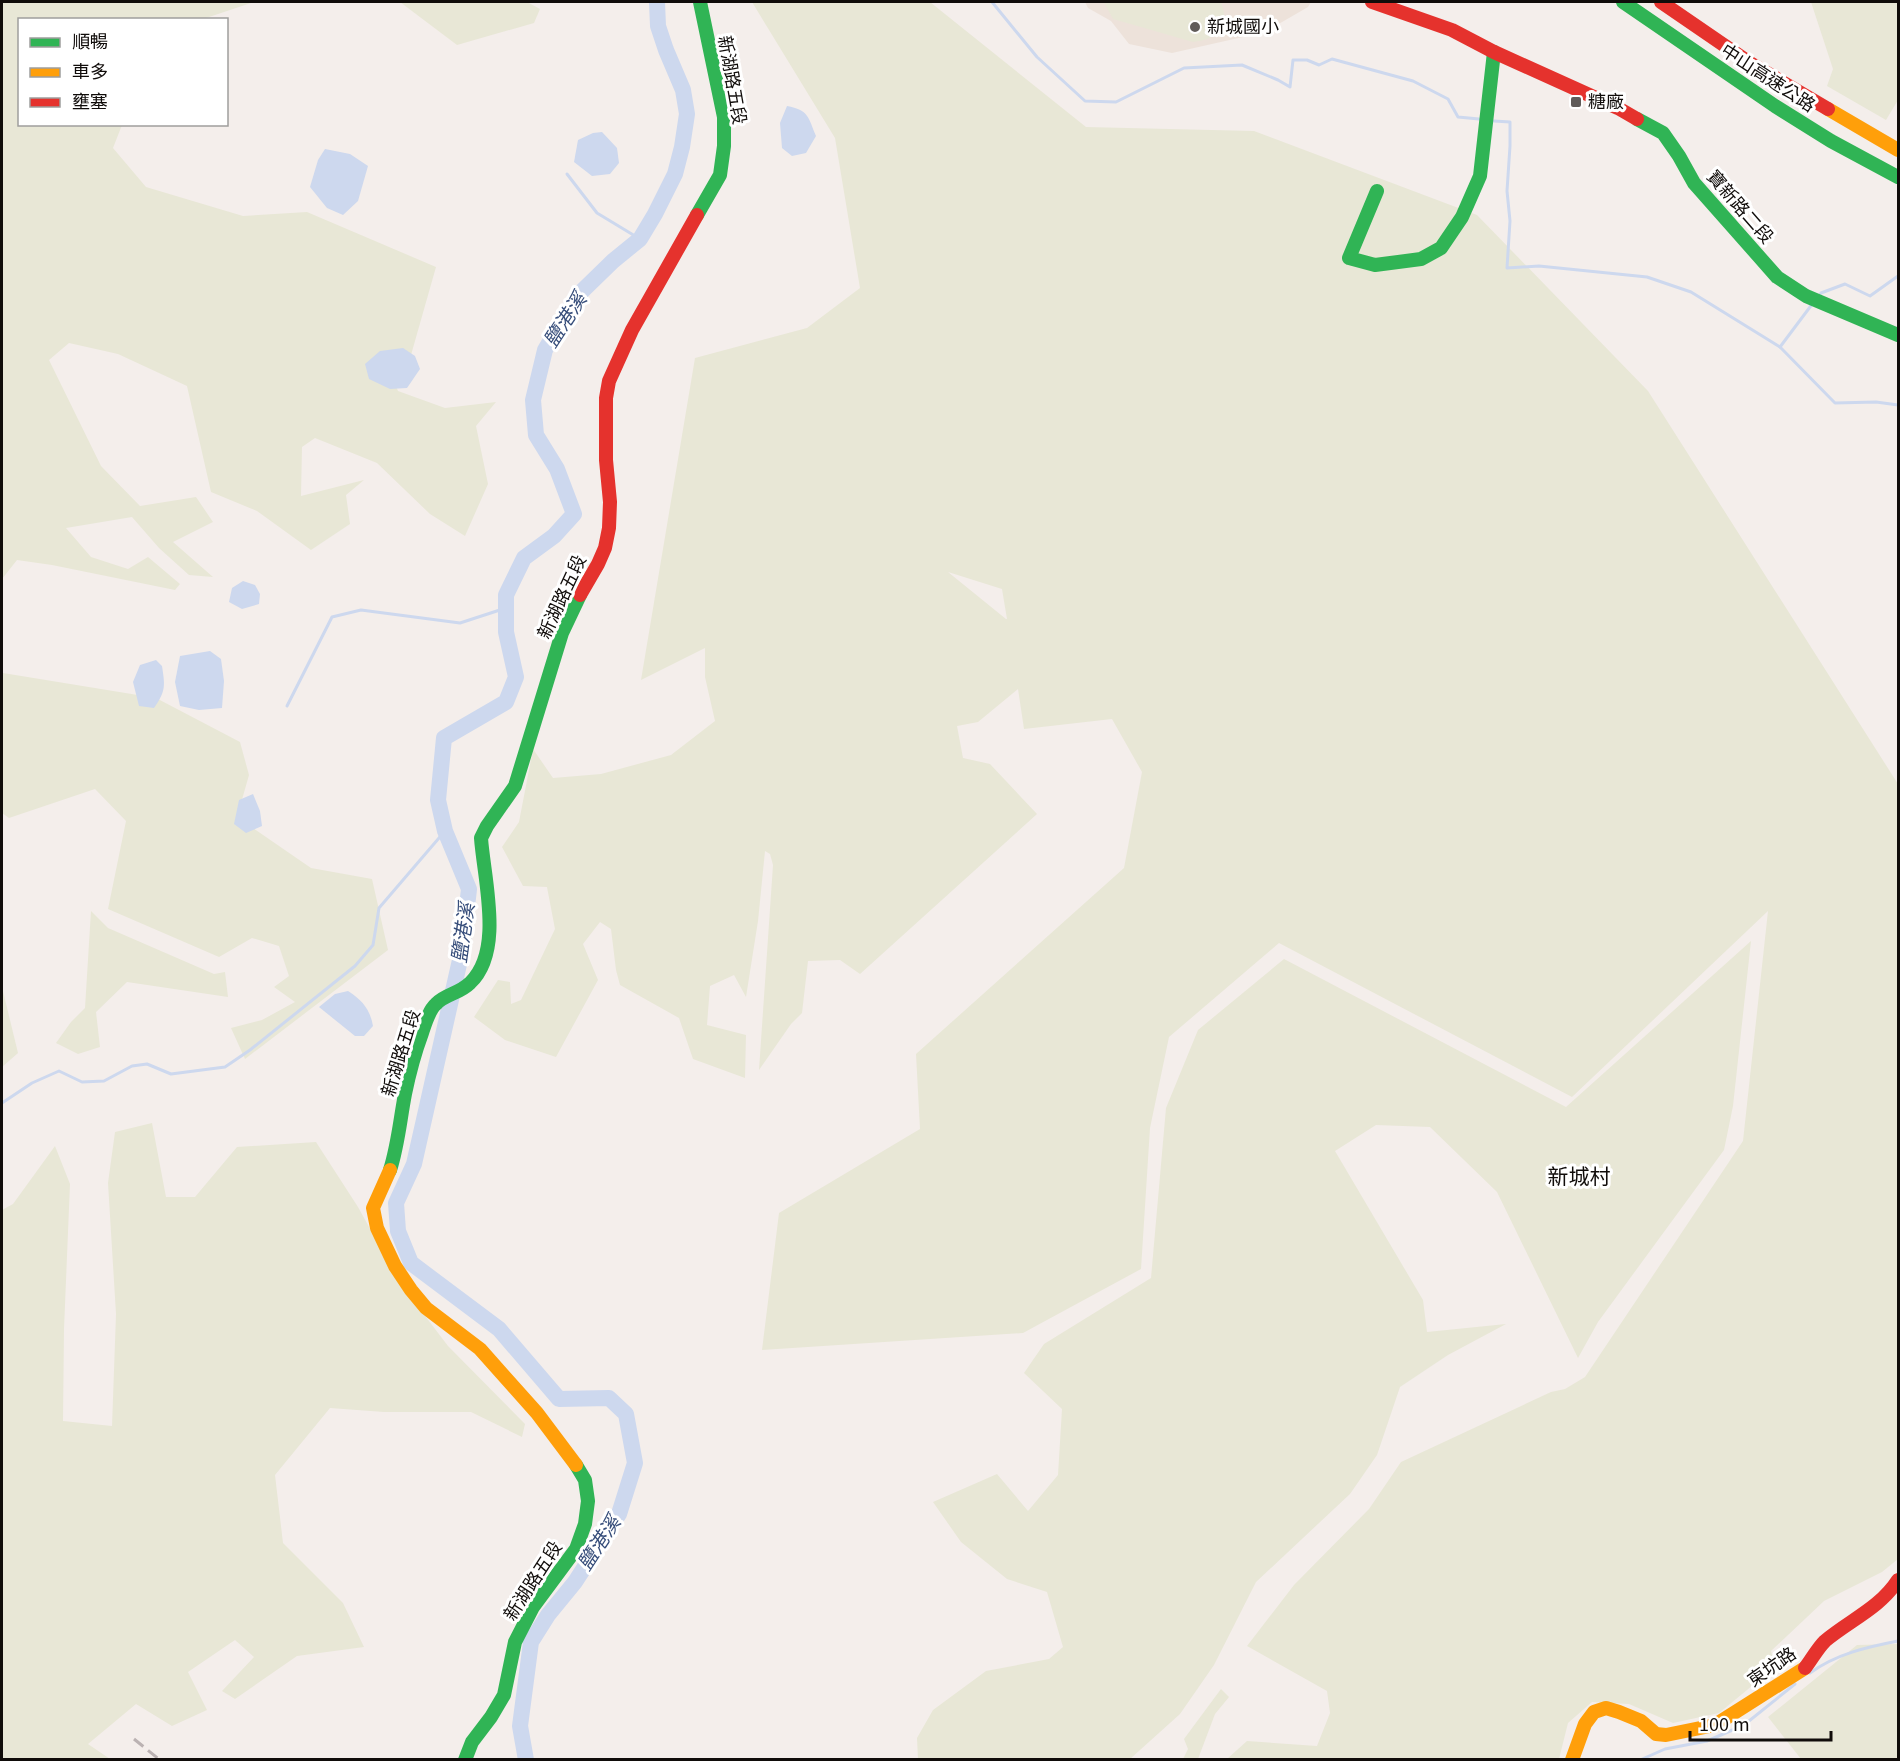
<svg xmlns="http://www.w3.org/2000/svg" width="1900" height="1761" font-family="Georgia,'Noto Sans TC',serif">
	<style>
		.built { fill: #ede2da }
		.green { fill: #e8e7d6; fill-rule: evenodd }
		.water { fill: #cdd8ee }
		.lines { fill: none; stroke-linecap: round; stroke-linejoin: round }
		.stream { stroke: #cdd8ee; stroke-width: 3 }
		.river { stroke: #cdd8ee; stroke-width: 16 }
		.fast { stroke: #30b455; stroke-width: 14 }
		.slow { stroke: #ff9f0a; stroke-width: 14 }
		.jam { stroke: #e5322d; stroke-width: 14 }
		.rail { stroke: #bbb2b2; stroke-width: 3; stroke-dasharray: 12 6; stroke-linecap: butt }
		.poi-dot { fill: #605b59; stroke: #fff; stroke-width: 2 }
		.labels { text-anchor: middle; stroke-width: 6; stroke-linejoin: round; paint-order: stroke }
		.poi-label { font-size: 18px; fill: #100c0a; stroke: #fff; text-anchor: start }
		.street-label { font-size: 18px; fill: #100c0a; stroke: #fff }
		.water-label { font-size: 20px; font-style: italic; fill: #364d7a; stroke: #fff }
		.quarter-label { font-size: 21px; fill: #100c0a; stroke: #fff }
	</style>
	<rect width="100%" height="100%" fill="#f4eeeb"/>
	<polygon class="built" points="1085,2 1311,2 1308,7 1265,32 1172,53 1129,44 1111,21 1088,8"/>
	<g class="green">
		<polygon points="2,2 295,2 251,3 203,19 20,20 20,124 122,125 113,148 146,187 243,216 307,212 436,267 411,355 388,367 398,391 445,408 496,402 476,426 488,484 465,536 430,514 377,463 315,438 302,447 301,496 364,480 346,495 350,524 311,550 257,511 211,492 187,386 118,354 69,343 49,360 101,466 140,506 196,497 213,522 173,542 213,577 189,575 159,548 132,517 66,528 91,557 128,569 148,557 180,584 175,590 52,565 17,560 2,579"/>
		<polygon points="400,2 527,2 540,9 534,23 457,45"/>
		<path d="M752 2H930L1086 127 1254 131 1477 215 1648 391 1898 784V1559L1882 1572 1824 1601 1771 1651 1775 1667 1719 1713 1673 1723 1629 1704 1592 1702 1568 1723 1559 1759H1227L1247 1741 1317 1746 1330 1713 1327 1691 1247 1646 1294 1585 1369 1509 1401 1462 1551 1392 1565 1389 1585 1377 1743 1141 1768 911 1572 1097 1279 943 1169 1037 1150 1128 1141 1269 1023 1333 762 1350 779 1213 920 1129 916 1054 1124 868 1142 772 1112 719 1024 729 1018 689 978 722 957 726 963 758 990 764 1037 814 860 974 840 960 808 961 802 1013 791 1024 759 1070 773 865 770 854 765 851 758 921 746 997 734 975 710 986 707 1025 746 1035 745 1078 693 1059 679 1018 620 985 616 970 611 929 600 922 583 944 598 980 556 1057 505 1040 474 1017 498 980 510 982 511 1004 521 1000 555 929 547 887 523 886 502 847 519 822 533 749 553 778 601 774 671 755 715 721 705 677V648L641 680 695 358 807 328 860 288 835 138ZM948 572 1002 589 1007 619H1006Z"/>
		<path d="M1104 2H1221C1230 26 1219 39 1193 42L1113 19Z"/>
		<polygon points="1811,2 1898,2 1898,100 1886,120 1827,86 1833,69"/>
		<polygon points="3,673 156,698 240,742 249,775 237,817 311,868 372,879 388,950 245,1059 231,1028 262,1020 295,1002 274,987 289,976 279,946 252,938 219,957 108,909 126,821 95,789 9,818 2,813 2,674"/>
		<polygon points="91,911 108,928 214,974 225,972 228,997 127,982 96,1012 100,1047 78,1054 56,1043 71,1022 85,1008"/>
		<polygon points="1751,941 1733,1106 1724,1150 1598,1322 1578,1358 1497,1192 1430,1127 1376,1125 1335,1151 1423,1300 1427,1332 1506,1324 1448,1355 1400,1387 1377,1455 1350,1494 1256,1582 1214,1665 1180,1714 1130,1759 918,1759 917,1738 933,1710 986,1671 1049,1659 1063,1647 1047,1592 1007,1579 961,1542 933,1502 997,1474 1028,1511 1058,1475 1062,1409 1024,1373 1044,1344 1151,1278 1166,1108 1198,1030 1284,959 1566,1107"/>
		<polygon points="2,987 18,1053 2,1067"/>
		<polygon points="152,1123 166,1197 195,1197 237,1147 316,1142 358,1207 400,1283 448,1346 525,1424 522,1437 471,1412 384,1412 330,1408 275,1475 283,1543 343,1603 364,1647 297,1656 235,1699 222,1691 254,1657 235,1640 188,1672 207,1710 172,1726 136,1704 88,1744 110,1759 2,1759 2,1210 13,1204 55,1146 70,1184 64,1329 63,1421 112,1426 116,1314 108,1183 115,1132"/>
		<polygon points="1898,1644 1898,1759 1801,1759 1768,1717 1857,1645"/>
		<polygon points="1221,1689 1229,1697 1215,1714 1198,1759 1183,1759 1188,1749 1184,1739"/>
	</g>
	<g class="water">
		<path d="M787 106C809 110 808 117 816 136L806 153 792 156 782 148 780 123Z"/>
		<polygon points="602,132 617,148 619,163 610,174 592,176 574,162 578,140 593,133"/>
		<polygon points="325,149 350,154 368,166 358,201 343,215 327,208 310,187 318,160"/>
		<polygon points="403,348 415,356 420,369 407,388 390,389 369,379 365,364 380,351"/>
		<polygon points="243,581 255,585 260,594 259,604 242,609 229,602 232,588"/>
		<polygon points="210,651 221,659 224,681 222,708 199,710 180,706 175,682 180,656"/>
		<path d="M156 660 162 666C165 686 166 691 154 708L139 706 133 682 140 665Z"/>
		<polygon points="253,794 260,811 262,826 246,833 234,824 239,800"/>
		<path d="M348 991C362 1000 370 1009 373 1026L364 1036H355L319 1007 335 994Z"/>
	</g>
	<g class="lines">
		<g class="stream">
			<polyline points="992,2 1037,57 1085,101 1116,102 1184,68 1242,65 1278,80 1290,87 1293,60 1307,60 1319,65 1332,59 1413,81 1448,99 1458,117 1479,119"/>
			<polyline points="1494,121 1510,122 1510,146 1507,191 1510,221 1507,268 1539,266 1647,277 1691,292 1780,347 1835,403 1876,402 1898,405"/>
			<polyline points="567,174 597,213 640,239"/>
			<polyline points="1819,296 1821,293 1845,284 1870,296 1898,276"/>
			<polyline points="1780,347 1813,303"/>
			<polyline points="287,706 332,617 361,610 460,623 506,608"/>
			<polyline points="2,1103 32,1083 59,1071 82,1082 104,1081 132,1066 147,1064 171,1074 225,1067 250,1050 355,966 373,945 379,908 445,831"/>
			<path d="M1810 1673C1836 1654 1867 1647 1898 1641"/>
			<polyline points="1640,1760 1665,1749 1707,1741 1744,1725 1795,1684"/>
		</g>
		<polyline class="river" points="526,1760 520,1726 531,1642 548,1615 575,1582 619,1514 635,1463 626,1414 609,1398 559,1399 499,1329 411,1263 398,1231 396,1203 414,1164 462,951 469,889 445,831 438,800 444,738 506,702 516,677 506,632 506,595 524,558 554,536 574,514 557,469 536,435 533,400 545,350 576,297 613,261 640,239 655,214 675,174 682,147 687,114 683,90 666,50 658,26 657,2"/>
		<g class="fast">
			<polyline points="1623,2 1775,106 1831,141 1898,177"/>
			<polyline points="1637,119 1663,133 1679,156 1694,183 1777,277 1806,296 1898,335"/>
			<polyline points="1377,191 1349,258 1375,265 1421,259 1441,248 1462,217 1480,176 1494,52"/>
			<polyline points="697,215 720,175 724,146 724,117 700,2"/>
			<path d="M390 1170C398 1145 400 1120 405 1094 409 1074 415 1052 422 1033 425 1024 429 1010 436 1004 445 994 459 994 470 983 504 951 484 880 481 838L487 826 515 786 562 633 580 595"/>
			<polyline points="465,1760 472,1742 491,1717 504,1695 515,1642 533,1607 576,1549 585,1524 588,1501 585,1480 576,1465"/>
		</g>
		<g class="slow">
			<polyline points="1828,109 1898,150"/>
			<polyline points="390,1170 373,1208 377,1228 395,1266 411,1290 426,1308 480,1349 537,1413 576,1465"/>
			<polyline points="1572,1760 1585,1724 1594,1712 1606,1708 1619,1712 1641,1721 1656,1734 1666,1735 1715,1725 1805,1668"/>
		</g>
		<g class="jam">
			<polyline points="1372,2 1452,30 1494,52 1618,108 1637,119"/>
			<polyline points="1661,2 1750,63 1828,109"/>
			<polyline points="580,595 598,564 605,548 609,528 610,502 606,460 606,398 609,381 632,330 697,215"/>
			<path d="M1805 1668C1812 1659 1817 1649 1825 1641 1850 1620 1880 1608 1898 1580"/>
		</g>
		<polyline class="rail" points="134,1739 160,1760"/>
	</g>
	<g class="poi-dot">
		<circle cx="1195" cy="27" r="6"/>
		<rect x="1570" y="96" width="12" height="12" rx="3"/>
	</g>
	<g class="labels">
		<g class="poi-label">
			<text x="1207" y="33">新城國小</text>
			<text x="1588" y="108">糖廠</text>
		</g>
		<g class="street-label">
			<text transform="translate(1768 78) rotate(33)" y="6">中山高速公路</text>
			<text transform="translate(732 80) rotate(80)" y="6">新湖路五段</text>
			<text transform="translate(1740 207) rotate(49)" y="6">寶新路二段</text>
			<text transform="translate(562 597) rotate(-65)" y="6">新湖路五段</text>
			<text transform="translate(401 1053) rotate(-73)" y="6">新湖路五段</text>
			<text transform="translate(533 1581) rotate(-57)" y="6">新湖路五段</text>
			<text transform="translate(1772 1667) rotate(-35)" y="6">東坑路</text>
		</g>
		<g class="water-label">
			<text transform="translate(565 320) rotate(-57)" y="7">鹽港溪</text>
			<text transform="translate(463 933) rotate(-82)" y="7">鹽港溪</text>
			<text transform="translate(599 1543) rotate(-57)" y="7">鹽港溪</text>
		</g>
		<g class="quarter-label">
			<text x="1579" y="1184">新城村</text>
		</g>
	</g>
	<rect width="1900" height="1761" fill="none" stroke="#100c0a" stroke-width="6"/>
	<rect x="18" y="18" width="210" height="108" fill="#ffffff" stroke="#9f9e9d" stroke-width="1.5"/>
	<rect x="30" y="38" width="30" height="9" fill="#30b455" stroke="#9f9e9d" stroke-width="1.5"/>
	<text x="72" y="48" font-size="18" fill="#100c0a">順暢</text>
	<rect x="30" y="68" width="30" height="9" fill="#ff9f0a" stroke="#9f9e9d" stroke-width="1.5"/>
	<text x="72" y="78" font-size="18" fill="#100c0a">車多</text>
	<rect x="30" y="98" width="30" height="9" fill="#e5322d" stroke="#9f9e9d" stroke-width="1.5"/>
	<text x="72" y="108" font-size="18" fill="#100c0a">壅塞</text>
	<path d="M1690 1731v9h141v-9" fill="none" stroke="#100c0a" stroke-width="3"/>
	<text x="1699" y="1731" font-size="18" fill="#100c0a" stroke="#ffffff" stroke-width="4.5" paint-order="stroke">100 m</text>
</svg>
